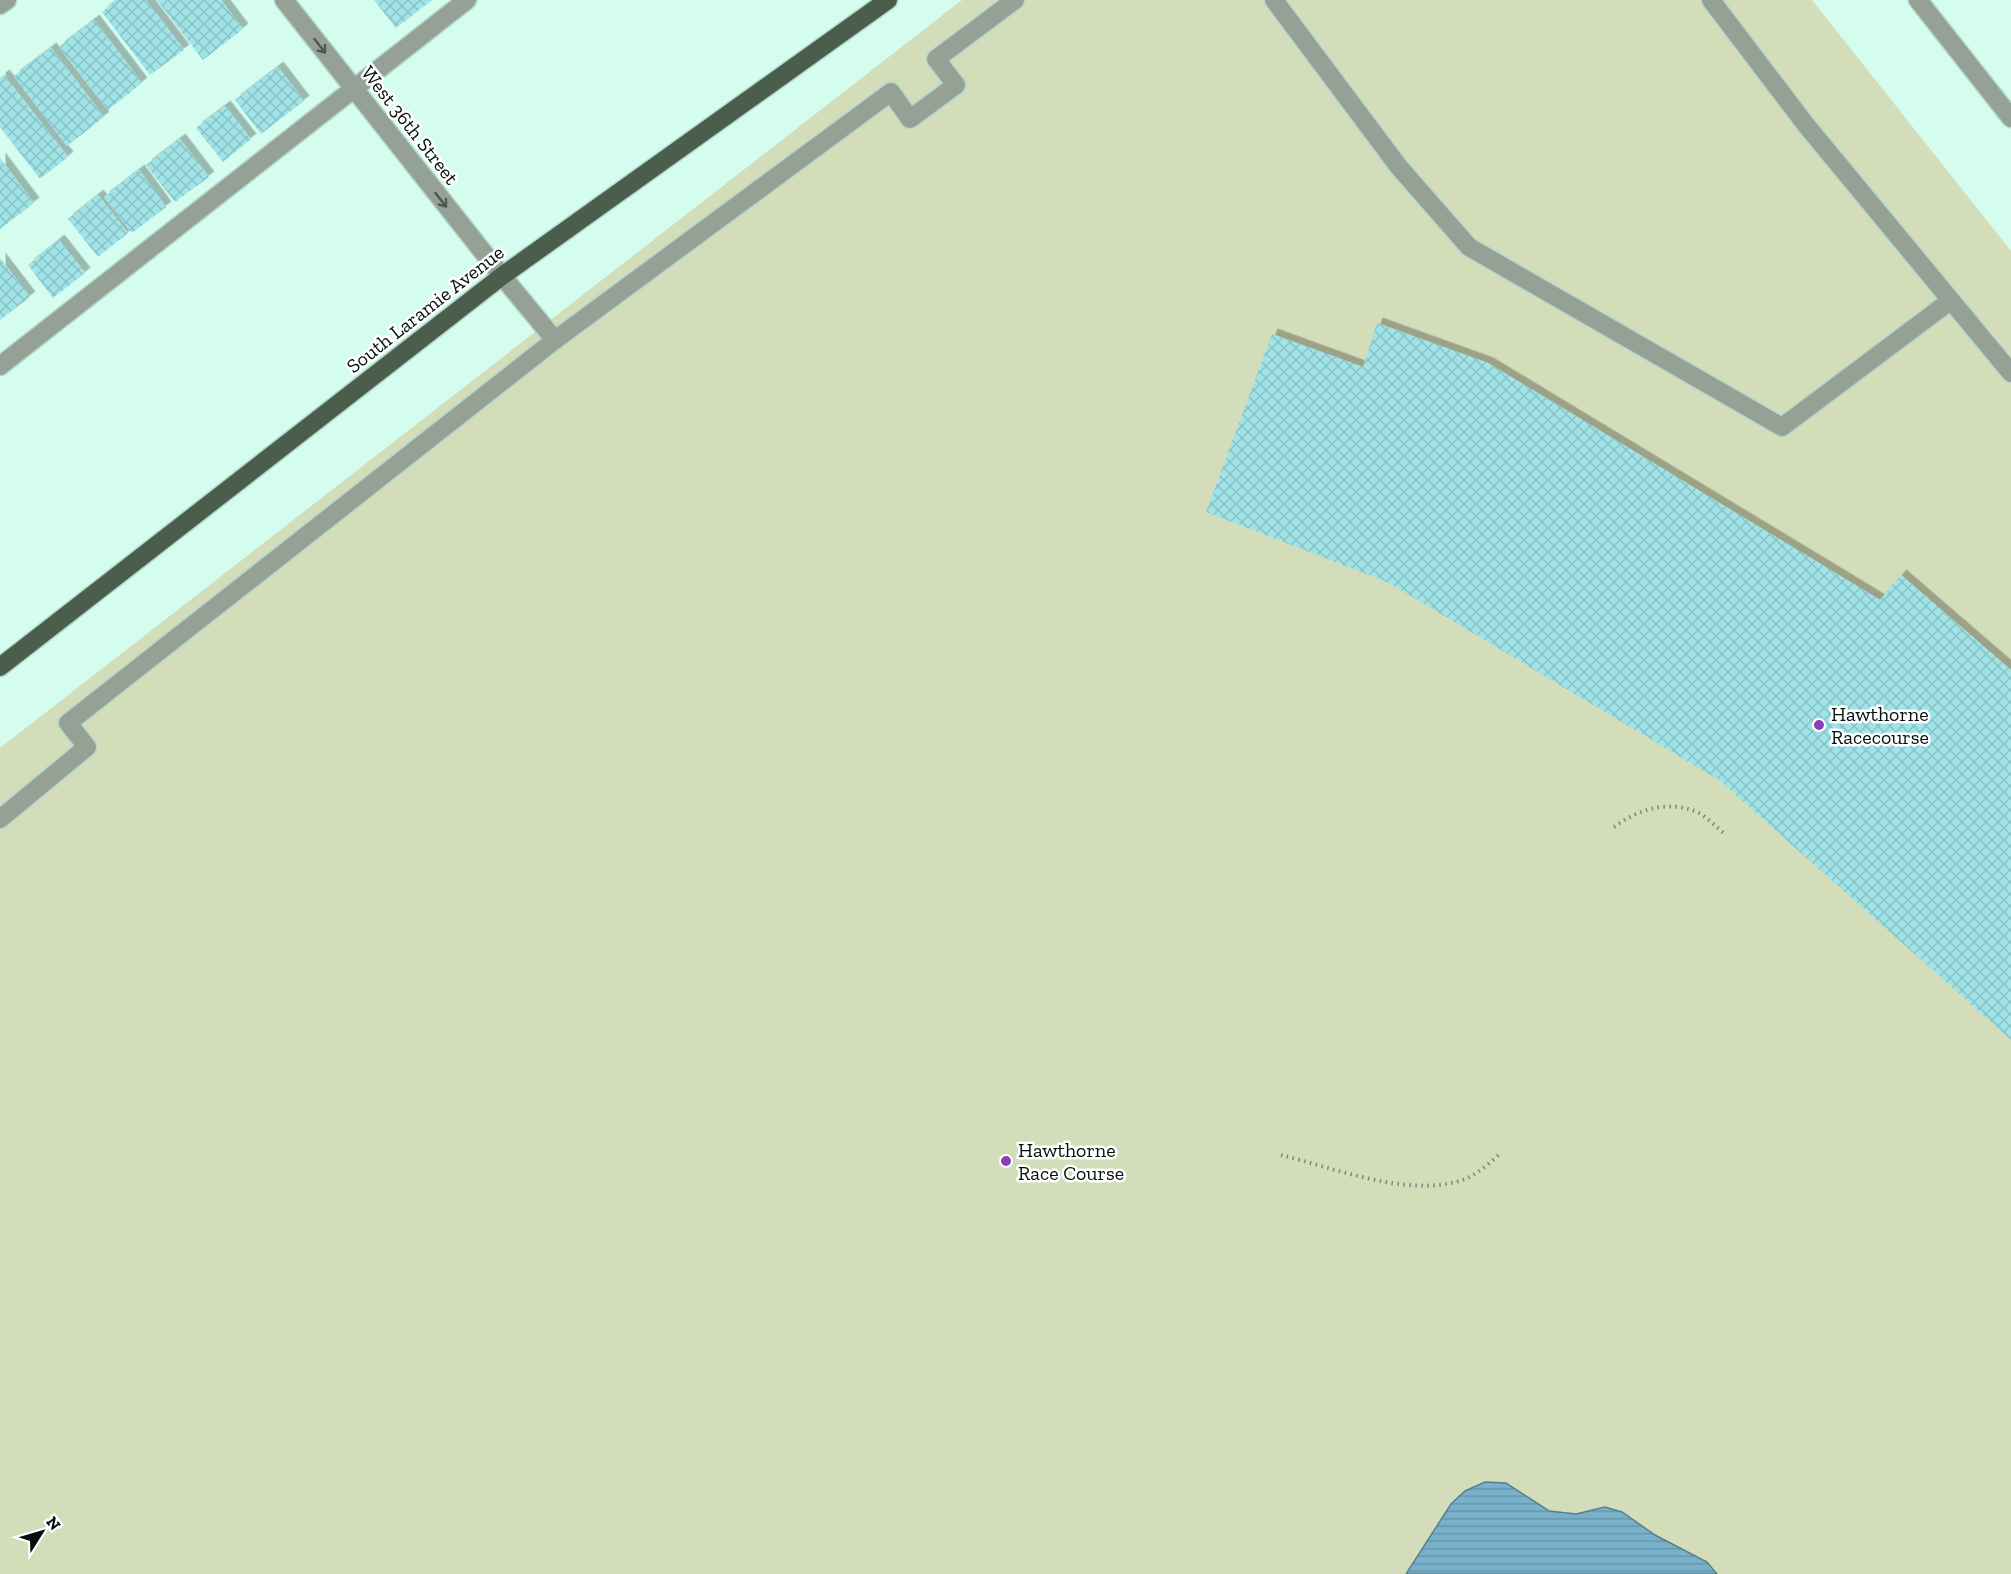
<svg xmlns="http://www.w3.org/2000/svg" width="2011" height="1574" font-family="'Zilla Slab',serif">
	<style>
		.park { fill: #d4ddb9 }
		.water { fill: url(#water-rules); stroke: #568091; stroke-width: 1.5 }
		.building { fill: url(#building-cross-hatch); filter: url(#shadow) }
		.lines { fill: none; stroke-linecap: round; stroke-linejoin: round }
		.minor-casing { stroke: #b3d7cb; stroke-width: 21 }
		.major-casing { stroke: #b3d7cb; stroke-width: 21 }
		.path { stroke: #718c83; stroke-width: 4; stroke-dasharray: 1.5 4.5; stroke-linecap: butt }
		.minor { stroke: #96a196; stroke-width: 18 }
		.major { stroke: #4b5e4c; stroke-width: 18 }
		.oneway { stroke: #4c5850 }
		.poi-dot { fill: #8741b4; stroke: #fff; stroke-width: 2 }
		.labels { text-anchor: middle; stroke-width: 5; stroke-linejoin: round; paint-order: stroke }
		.street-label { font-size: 20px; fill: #030f0b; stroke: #fff }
		.poi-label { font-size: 20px; fill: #030f0b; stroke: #fff; text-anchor: start }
	</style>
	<defs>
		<pattern id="water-rules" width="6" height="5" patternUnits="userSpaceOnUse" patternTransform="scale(1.5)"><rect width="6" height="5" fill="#79b1ca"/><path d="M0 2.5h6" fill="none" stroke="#6797ac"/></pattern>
		<pattern id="building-cross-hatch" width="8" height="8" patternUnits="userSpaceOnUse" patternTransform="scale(1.5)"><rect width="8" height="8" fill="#a0e4e8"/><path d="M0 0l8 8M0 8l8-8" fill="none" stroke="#88c2c6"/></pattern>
		<filter id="shadow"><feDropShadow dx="5.5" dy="-5.5" stdDeviation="0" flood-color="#0004"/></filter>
	</defs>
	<rect width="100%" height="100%" fill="#d4fdef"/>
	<polygon class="park" points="962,0 1812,0 2011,251 2011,1574 0,1574 0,748"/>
	<polygon class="water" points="1485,1482 1506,1483 1549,1511 1576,1514 1605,1507 1622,1512 1655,1535 1707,1562 1717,1574 1406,1574 1451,1504 1465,1491"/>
	<g class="building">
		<polygon points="117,0 146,0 184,50 150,75 102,12"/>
		<polygon points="157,0 221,0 243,29 203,60"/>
		<polygon points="374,0 432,0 396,28"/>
		<polygon points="94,20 142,83 108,110 59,47"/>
		<polygon points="51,48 104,117 67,146 14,76"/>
		<polygon points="278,67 304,101 261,134 235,100"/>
		<polygon points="4,75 68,157 40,179 0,127 0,78"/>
		<polygon points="225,106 251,139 223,162 196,128"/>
		<polygon points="180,139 209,177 175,202 146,165"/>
		<polygon points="0,158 34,203 0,229"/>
		<polygon points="139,170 166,207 132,233 104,197"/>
		<polygon points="98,195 128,233 98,257 68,219"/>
		<polygon points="59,240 85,273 53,298 28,265"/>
		<polygon points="0,258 30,297 0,320"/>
		<polygon points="1377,323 1488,363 1880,600 1901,575 2011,670 2011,1040 1719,780 1389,583 1206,512 1272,334 1363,367"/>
	</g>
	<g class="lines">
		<g class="minor-casing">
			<g id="minor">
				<polyline points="284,0 502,276 555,340"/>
				<polyline points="1274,0 1399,167 1469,247 1782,427 1950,301"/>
				<polyline points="1711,0 1806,125 2011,373"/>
				<polyline points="1918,0 2011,118"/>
				<polyline points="0,5 7,0"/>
				<polyline points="0,366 467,0"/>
				<polyline points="0,819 87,747 68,723 555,340 891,92 910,119 956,85 936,59 1015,0"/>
			</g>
		</g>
		<g class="major-casing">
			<polyline id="major" points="0,667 502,276 888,0"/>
		</g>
		<g class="path">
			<path d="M1614 827C1639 809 1669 799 1699 813 1708 818 1717 828 1725 834"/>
			<path d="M1281 1155C1334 1168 1406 1197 1459 1181 1475 1177 1488 1164 1501 1153"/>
		</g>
		<use href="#minor" class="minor"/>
		<use href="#major" class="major"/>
	</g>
	<defs><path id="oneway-shaft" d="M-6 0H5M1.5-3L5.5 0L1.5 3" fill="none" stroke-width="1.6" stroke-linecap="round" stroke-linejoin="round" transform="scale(1.5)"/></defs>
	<g class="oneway">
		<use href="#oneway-shaft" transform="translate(320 46) rotate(52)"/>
		<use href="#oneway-shaft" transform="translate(441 200) rotate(52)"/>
	</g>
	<g class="poi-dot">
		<circle cx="1819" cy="725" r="6"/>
		<circle cx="1006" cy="1161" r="6"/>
	</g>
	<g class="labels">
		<g class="street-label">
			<text transform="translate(410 125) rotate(52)" y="7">West 36th Street</text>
			<text transform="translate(425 309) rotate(-38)" y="7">South Laramie Avenue</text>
		</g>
		<g class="poi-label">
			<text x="1831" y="721">Hawthorne<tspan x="1831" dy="23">Racecourse</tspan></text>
			<text x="1018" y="1157">Hawthorne<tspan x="1018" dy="23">Race Course</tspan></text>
		</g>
	</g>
	<g transform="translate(42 1532) rotate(53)" stroke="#ffffff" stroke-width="4.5" paint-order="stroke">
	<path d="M0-4.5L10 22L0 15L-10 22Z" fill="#030f0b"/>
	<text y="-9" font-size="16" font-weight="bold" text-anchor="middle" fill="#030f0b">N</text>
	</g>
</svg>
